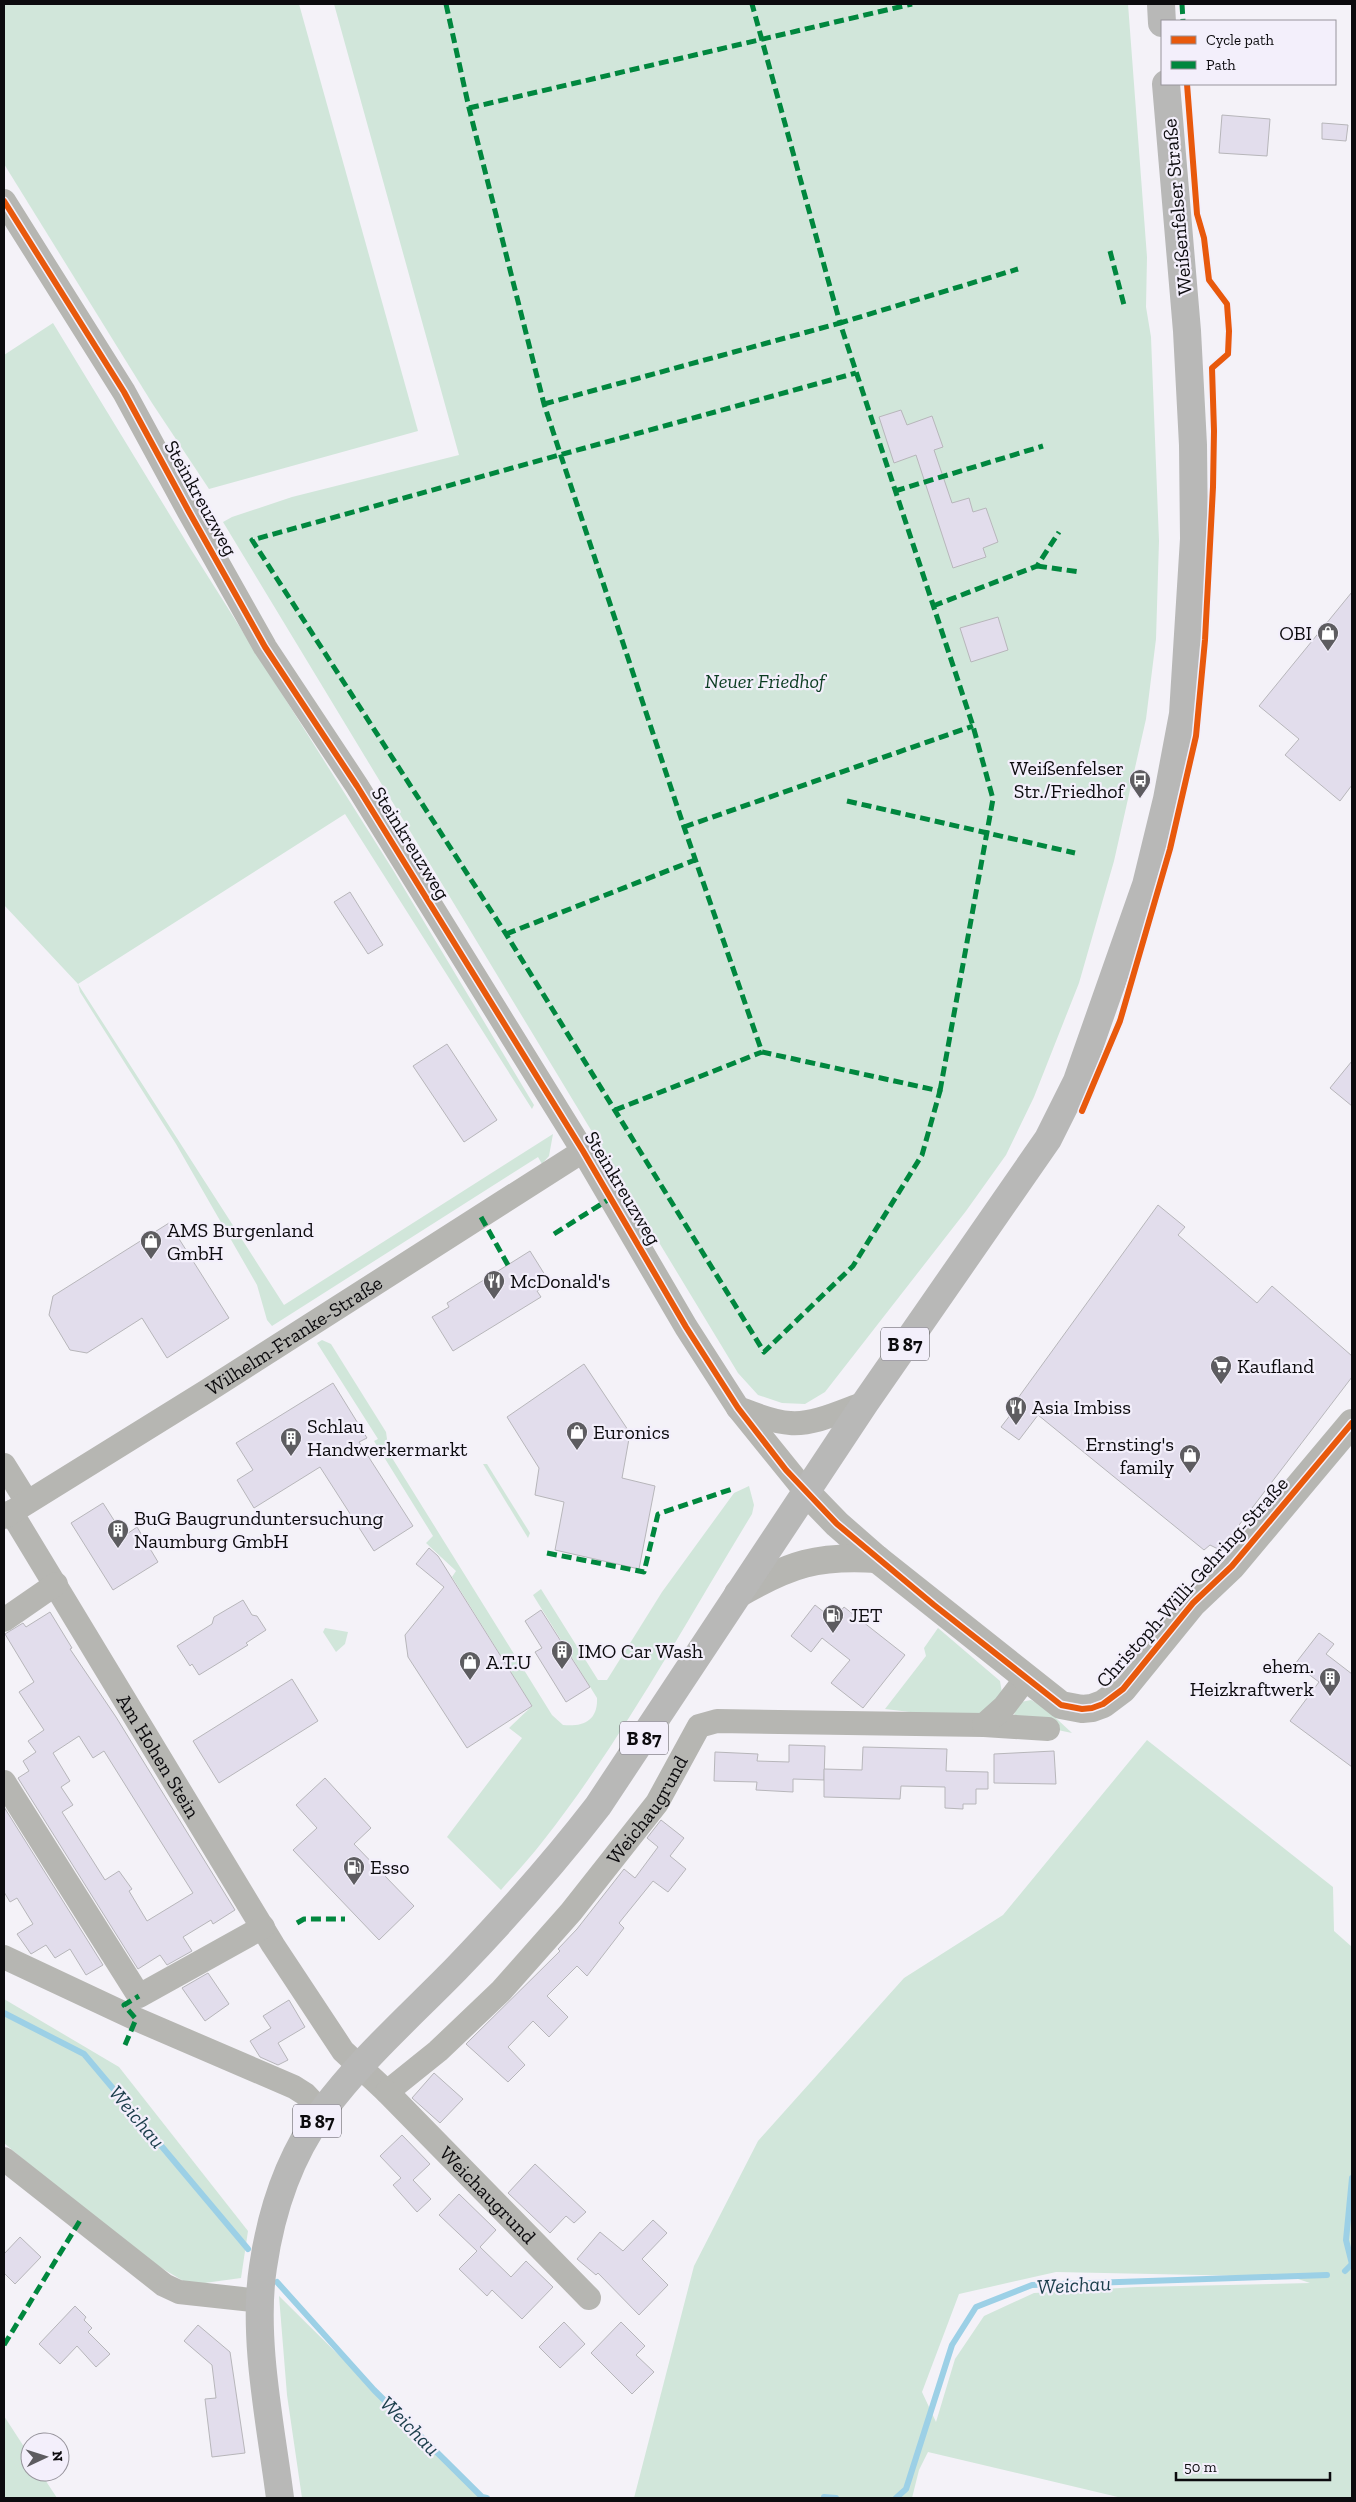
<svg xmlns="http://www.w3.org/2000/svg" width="1356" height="2502" font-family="'Zilla Slab',serif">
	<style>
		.green { fill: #d1e6da; fill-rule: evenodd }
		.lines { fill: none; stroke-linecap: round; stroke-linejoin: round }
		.stream { stroke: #9cd0e6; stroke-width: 6 }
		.building { fill: #e2ddec; stroke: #b7b6ba; fill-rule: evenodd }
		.street { stroke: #b6b6b2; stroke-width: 24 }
		.secondary { stroke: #b6b6b2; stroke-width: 28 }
		.primary { stroke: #b8b8b7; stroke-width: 28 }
		.quiet { stroke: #00873e; stroke-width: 5; stroke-dasharray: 10 5; stroke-linecap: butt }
		.cycleway-casing { stroke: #f3effb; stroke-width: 9 }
		.cycleway { stroke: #e8590c; stroke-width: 6 }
		.labels { text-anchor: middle; stroke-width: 4.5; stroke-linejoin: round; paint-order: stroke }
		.shield { fill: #f3effb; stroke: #514f55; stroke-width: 1 }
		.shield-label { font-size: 19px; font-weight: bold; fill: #0c0b0e }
		.street-label { font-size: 20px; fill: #0c0b0e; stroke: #f3effb }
		.poi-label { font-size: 20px; fill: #0c0b0e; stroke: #f3effb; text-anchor: start }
		.park-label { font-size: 20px; font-style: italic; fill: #0b3c21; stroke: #f3effb }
		.water-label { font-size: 21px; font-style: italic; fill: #1b3e4b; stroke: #f3effb }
	</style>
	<rect width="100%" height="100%" fill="#f4f2f8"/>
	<g class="green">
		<polygon points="4,4 299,4 418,431 209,489 152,403 4,164"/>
		<polygon points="334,4 1128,4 1147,257 1146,307 1151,337 1159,541 1156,639 1146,719 1114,861 1079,983 1034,1097 1006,1155 966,1211 825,1392 805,1404 782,1403 758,1395 738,1373 223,522 232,517 292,497 459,455"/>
		<polygon points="53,323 190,548 393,870 534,1105 532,1109 345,814 78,984 284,1305 553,1134 549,1156 542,1164 538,1157 272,1326 267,1320 257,1285 176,1144 80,992 78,984 4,905 4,355"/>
		<path d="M322 1340 331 1344 386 1432 389 1453 552 1715 563 1725C584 1727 598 1720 597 1698L533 1595 541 1589 598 1680H607L662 1592 734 1493 749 1486 754 1505 752 1514C686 1622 621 1742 543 1841 530 1858 515 1874 501 1890L447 1837 522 1738 509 1728 532 1706 452 1577 456 1571 426 1543 433 1536 374 1441 378 1439 317 1343Z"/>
		<polygon points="483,1464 487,1464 530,1533 528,1538"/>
		<polygon points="325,1628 348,1632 345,1644 336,1652 323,1632"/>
		<polygon points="938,1628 1000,1681 1002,1693 981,1717 960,1718 885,1709 926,1656 924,1648"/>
		<polygon points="1031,1700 1044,1707 1072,1733 1015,1721 1014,1710 1021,1702"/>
		<path d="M1147 1740 1333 1887 1334 1931 1352 1947V2498H1122L928 2452 919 2470 912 2498H634L694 2266 758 2141 904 1978 1003 1915ZM1056 2272 1292 2277 1310 2283 1137 2287 1034 2293 984 2316 955 2359 936 2422 922 2392 959 2294Z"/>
		<polygon points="4,1999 119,2067 248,2231 241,2278 190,2285 128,2248 4,2143"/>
		<polygon points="279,2296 482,2497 487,2498 302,2498 287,2395"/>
		<polygon points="4,2416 30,2456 30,2472 40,2472 57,2498 4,2498"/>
	</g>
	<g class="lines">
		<g class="stream">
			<polyline points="4,2013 84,2054 248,2249"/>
			<polyline points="1352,2178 1346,2240 1352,2264"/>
			<polyline points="1345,2271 1352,2264"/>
			<polyline points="277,2282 374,2390 482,2497 487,2498"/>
			<polyline points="824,2497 836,2498"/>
			<polyline points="896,2498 906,2489 952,2345 976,2307 1032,2285 1327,2275"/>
		</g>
	</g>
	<g class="building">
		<polygon points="1222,115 1270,119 1267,156 1219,153"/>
		<polygon points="1322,123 1348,125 1346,141 1322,139"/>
		<polygon points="901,410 907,425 932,416 943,447 934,450 952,503 969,498 973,512 986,508 998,542 983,548 986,557 953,568 916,455 894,463 879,417"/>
		<polygon points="1352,592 1352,785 1340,801 1285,755 1299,739 1259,706"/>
		<polygon points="998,617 1008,650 971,662 960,628"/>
		<polygon points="350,892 383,945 368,954 334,902"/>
		<polygon points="447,1044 497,1120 464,1142 413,1066"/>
		<polygon points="1352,1061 1352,1106 1330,1088"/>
		<polygon points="1158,1205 1185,1227 1178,1235 1257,1303 1272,1286 1352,1356 1352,1377 1220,1550 1210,1545 1204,1550 1038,1415 1019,1440 1001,1427 1021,1401 1018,1398"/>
		<polygon points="169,1223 229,1318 167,1358 142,1318 87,1353 70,1350 49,1315 53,1296"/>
		<polygon points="530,1251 550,1283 537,1291 541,1297 453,1351 432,1317 449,1307 447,1303"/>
		<polygon points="584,1364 630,1433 622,1478 655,1486 639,1569 555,1550 564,1502 535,1495 539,1468 507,1417"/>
		<polygon points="333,1383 367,1438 359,1442 413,1526 374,1551 320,1467 254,1508 237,1480 253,1470 236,1443"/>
		<polygon points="103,1503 124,1536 137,1527 158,1562 113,1590 71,1523"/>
		<polygon points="429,1548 438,1556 532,1706 467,1748 408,1657 405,1635 444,1587 416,1564"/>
		<polygon points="243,1600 252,1615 257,1616 266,1630 246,1643 248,1645 199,1675 192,1664 190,1666 177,1646 212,1624 214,1617"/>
		<polygon points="815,1605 834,1620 844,1607 905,1655 863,1708 831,1683 850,1660 822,1638 811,1652 791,1636"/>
		<polygon points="541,1610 590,1687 566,1702 535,1652 542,1648 525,1621"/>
		<path d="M50 1612 72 1648 70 1649 116 1717 235 1910 213 1924 211 1920 183 1937 192 1951 167 1965 160 1955 138 1969 18 1778 29 1771 23 1761 36 1752 28 1741 44 1730 19 1692 34 1682 5 1634 23 1623 26 1627ZM79 1736 93 1758 104 1751 193 1893 147 1921 129 1891 132 1889 119 1871 105 1880 62 1812 73 1805 61 1787 70 1781 53 1753Z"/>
		<polygon points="1319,1633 1334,1644 1326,1654 1352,1674 1352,1767 1290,1721 1319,1682 1295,1664"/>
		<polygon points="292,1679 318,1721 219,1783 193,1741"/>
		<polygon points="789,1745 825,1746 824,1780 793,1779 793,1792 756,1790 757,1782 714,1781 715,1752 758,1754 757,1761 789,1762"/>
		<polygon points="863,1747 947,1749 946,1771 988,1772 988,1789 976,1789 976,1804 963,1804 963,1809 945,1808 945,1787 901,1786 900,1799 824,1797 824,1769 862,1770"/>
		<polygon points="1054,1751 1056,1784 994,1783 994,1754"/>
		<polygon points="325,1778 371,1828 354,1844 414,1906 379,1940 293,1850 317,1828 296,1805"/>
		<polygon points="4,1807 103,1965 86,1975 70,1949 55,1958 46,1945 31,1954 17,1934 33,1924 17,1898 10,1902 4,1892"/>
		<polygon points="661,1820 684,1838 670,1856 686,1869 668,1892 653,1881 619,1923 624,1928 587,1976 577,1966 547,1996 568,2017 549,2037 533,2021 508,2047 525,2065 508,2082 466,2044 560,1951 558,1949 577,1929 624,1869 635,1878 658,1847 647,1838"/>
		<polygon points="208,1973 229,2004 205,2021 182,1988"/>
		<polygon points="289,2000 305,2027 278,2043 288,2060 278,2065 260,2057 250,2041 271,2028 263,2016"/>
		<polygon points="434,2073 463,2099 440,2123 412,2098"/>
		<polygon points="402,2135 430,2164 413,2180 431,2199 417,2212 393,2185 401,2178 380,2156"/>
		<polygon points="535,2164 586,2212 574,2223 566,2216 550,2233 508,2193"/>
		<polygon points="459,2194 496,2230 480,2247 511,2277 526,2261 553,2287 522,2319 492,2290 487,2296 459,2269 477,2251 439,2215"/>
		<polygon points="653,2220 667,2233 642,2259 668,2285 639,2315 598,2273 596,2275 577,2259 600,2232 623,2251"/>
		<polygon points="20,2237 41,2257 15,2284 4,2273 4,2254"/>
		<polygon points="75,2306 86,2317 84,2320 92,2328 88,2332 110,2354 96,2367 77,2346 60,2364 39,2344"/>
		<polygon points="564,2322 585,2344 560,2368 539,2347"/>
		<polygon points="621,2322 645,2346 636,2355 654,2372 632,2394 591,2353"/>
		<polygon points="198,2325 230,2352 245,2453 212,2457 205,2399 216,2398 212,2365 184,2341"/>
	</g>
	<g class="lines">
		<g class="street">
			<polyline points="4,201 124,392 188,510 265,647 357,786 583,1151 686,1327 738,1408 806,1492"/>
			<path d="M738 1408C754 1414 772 1422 790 1423 814 1425 842 1411 865 1403"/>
			<polyline points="4,1465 27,1502"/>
			<path id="s1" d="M11 1512 273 1945 343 2051 387 2092 438 2051 501 1991 571 1912 657 1803 699 1726 717 1721 984 1725 1048 1729"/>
			<path id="s2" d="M4 1517 207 1391 583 1151"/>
			<polyline points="4,1620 56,1584"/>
			<polyline points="984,1725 1004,1707 1027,1677"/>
			<polyline points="4,1782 139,1996 263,1927"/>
			<polyline points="4,1957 136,2019 294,2087 305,2094 322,2112"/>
			<path id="s3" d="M387 2092 589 2298"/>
			<polyline points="4,2159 164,2285 179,2292 261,2301"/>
		</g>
		<g class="secondary">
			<polyline points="806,1492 837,1524 877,1559 1061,1705 1082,1709 1092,1708 1103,1704 1123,1689 1193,1603 1232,1566 1352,1423"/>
			<path d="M738 1594C790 1564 818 1555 877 1559"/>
		</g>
		<g class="primary">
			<polyline points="1161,4 1162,23"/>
			<path d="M280 2498C271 2427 252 2338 263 2267 271 2212 289 2157 322 2112 360 2060 411 2015 456 1969 507 1916 554 1863 598 1806L865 1403 1048 1139 1077 1081 1146 885 1167 799 1183 714 1194 539 1193 445 1187 331 1166 84"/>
		</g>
		<g class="quiet">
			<polyline points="446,4 469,108 544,404 561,456 684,827 762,1052 940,1091 922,1155 853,1266 764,1352 506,934 252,540 856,373"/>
			<polyline points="1182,4 1183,21"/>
			<polyline points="469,108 912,4"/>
			<polyline points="1110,251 1125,309"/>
			<polyline points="544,404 840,323 752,4"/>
			<polyline points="895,491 1043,446"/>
			<polyline points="1037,566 1080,572"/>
			<polyline points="933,606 1037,566 1059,532"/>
			<polyline points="847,801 1075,853"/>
			<polyline points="684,827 973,726"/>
			<polyline points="506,934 695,860"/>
			<polyline points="940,1091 993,799 973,726 840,323 1018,269"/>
			<polyline points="615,1110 762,1052"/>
			<polyline points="481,1217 508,1265"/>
			<polyline points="554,1234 611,1198"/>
			<polyline points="547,1553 644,1572 658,1514 732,1489"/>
			<polyline points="297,1923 304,1919 345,1919"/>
			<polyline points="125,2045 136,2019 124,2005 139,1996"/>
			<polyline points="4,2345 81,2219"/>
		</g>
		<g class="cycleway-casing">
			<g id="cycleway">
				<polyline points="4,201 124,392 188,510 265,647 357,786 583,1151 686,1327 738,1408 786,1470 837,1524 934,1605 1061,1705 1082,1709 1092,1708 1103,1704 1123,1689 1193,1603 1232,1566 1352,1423"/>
				<polyline points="1082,1111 1120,1021 1170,849 1196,736 1205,640 1213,487 1214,431 1212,368 1228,354 1229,331 1227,304 1209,280 1204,238 1197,214 1187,84"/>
			</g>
		</g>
		<use href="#cycleway" class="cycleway"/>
	</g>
	<defs>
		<g id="shop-pin" transform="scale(1.125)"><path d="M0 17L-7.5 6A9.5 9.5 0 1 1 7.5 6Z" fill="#5d5c60" stroke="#f3effb"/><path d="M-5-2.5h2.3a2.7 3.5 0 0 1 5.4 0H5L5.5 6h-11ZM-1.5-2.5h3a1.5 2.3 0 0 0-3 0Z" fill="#fff"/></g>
		<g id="bus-pin" transform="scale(1.125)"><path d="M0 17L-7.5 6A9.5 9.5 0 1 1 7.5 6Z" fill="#5d5c60" stroke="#f3effb"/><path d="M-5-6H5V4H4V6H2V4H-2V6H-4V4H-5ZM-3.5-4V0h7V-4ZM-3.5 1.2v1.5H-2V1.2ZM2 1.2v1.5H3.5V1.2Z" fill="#fff"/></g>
		<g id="restaurant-pin" transform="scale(1.125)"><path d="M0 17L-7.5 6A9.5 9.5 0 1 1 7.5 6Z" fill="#5d5c60" stroke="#f3effb"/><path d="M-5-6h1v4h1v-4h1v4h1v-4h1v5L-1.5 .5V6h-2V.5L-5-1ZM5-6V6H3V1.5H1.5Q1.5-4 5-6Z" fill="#fff"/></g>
		<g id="supermarket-pin" transform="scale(1.125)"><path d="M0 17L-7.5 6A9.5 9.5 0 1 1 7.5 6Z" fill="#5d5c60" stroke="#f3effb"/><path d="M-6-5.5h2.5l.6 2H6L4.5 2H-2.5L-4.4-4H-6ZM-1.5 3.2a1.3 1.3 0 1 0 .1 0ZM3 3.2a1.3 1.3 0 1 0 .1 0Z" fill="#fff"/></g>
		<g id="building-pin" transform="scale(1.125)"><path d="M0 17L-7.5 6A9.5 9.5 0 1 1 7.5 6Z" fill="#5d5c60" stroke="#f3effb"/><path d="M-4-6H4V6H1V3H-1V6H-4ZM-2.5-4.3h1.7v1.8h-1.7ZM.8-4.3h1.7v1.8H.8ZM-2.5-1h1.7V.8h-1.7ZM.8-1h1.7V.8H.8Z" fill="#fff"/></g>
		<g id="fuel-pin" transform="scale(1.125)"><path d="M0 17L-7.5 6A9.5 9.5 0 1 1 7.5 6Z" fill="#5d5c60" stroke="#f3effb"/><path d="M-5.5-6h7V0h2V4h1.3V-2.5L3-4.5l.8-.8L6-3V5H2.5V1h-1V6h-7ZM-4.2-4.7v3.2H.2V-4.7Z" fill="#fff"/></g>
	</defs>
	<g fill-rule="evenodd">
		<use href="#shop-pin" x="1328" y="633"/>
		<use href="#bus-pin" x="1140" y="780"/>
		<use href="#shop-pin" x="151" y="1241"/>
		<use href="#restaurant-pin" x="494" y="1281"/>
		<use href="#supermarket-pin" x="1221" y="1366"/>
		<use href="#restaurant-pin" x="1016" y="1407"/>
		<use href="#shop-pin" x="577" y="1432"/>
		<use href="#building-pin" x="291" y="1438"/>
		<use href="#shop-pin" x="1190" y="1455"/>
		<use href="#building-pin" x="118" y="1530"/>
		<use href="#fuel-pin" x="833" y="1615"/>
		<use href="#building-pin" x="562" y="1651"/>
		<use href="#shop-pin" x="470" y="1662"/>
		<use href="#building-pin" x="1330" y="1678"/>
		<use href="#fuel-pin" x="354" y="1867"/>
	</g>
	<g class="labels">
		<g class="shield">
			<rect x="881" y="1327.5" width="48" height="33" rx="4"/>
			<rect x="620" y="1721.5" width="48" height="33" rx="4"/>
			<rect x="293" y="2104.5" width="48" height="33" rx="4"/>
		</g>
		<g class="shield-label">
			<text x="905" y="1351">B 87</text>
			<text x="644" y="1745">B 87</text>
			<text x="317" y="2128">B 87</text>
		</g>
		<g class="street-label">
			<text transform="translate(1177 207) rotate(-95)" y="7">Weißenfelser Straße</text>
			<text transform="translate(201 498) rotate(61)" y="7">Steinkreuzweg</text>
			<text transform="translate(411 843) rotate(58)" y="7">Steinkreuzweg</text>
			<text transform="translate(623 1188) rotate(59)" y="7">Steinkreuzweg</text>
			<text dy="7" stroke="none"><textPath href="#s2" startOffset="342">Wilhelm-Franke-Straße</textPath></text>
			<text transform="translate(1192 1582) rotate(-48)" y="7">Christoph-Willi-Gehring-Straße</text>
			<text dy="7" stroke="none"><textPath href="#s1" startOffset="285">Am Hohen Stein</textPath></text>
			<text dy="7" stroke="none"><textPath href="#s1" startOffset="1079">Weichaugrund</textPath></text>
			<text dy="7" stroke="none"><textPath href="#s3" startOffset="144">Weichaugrund</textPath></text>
		</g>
		<g class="poi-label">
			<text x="1312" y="640" text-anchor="end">OBI</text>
			<text x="1124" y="775" text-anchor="end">Weißenfelser<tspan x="1124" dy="23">Str./Friedhof</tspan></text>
			<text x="167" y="1237">AMS Burgenland<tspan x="167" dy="23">GmbH</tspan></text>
			<text x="510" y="1288">McDonald's</text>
			<text x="1237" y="1373">Kaufland</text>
			<text x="1032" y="1414">Asia Imbiss</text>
			<text x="307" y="1433">Schlau<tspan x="307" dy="23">Handwerkermarkt</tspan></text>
			<text x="593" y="1439">Euronics</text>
			<text x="1174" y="1451" text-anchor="end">Ernsting's<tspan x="1174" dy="23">family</tspan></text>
			<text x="134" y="1525">BuG Baugrunduntersuchung<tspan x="134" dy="23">Naumburg GmbH</tspan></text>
			<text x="849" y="1622">JET</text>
			<text x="578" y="1658">IMO Car Wash</text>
			<text x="486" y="1669">A.T.U</text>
			<text x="1314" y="1673" text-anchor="end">ehem.<tspan x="1314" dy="23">Heizkraftwerk</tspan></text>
			<text x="370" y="1874">Esso</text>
		</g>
		<g class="park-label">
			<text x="765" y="688">Neuer Friedhof</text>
		</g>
		<g class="water-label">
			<text transform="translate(137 2117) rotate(50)" y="7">Weichau</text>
			<text transform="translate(1074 2285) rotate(-3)" y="7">Weichau</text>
			<text transform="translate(410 2426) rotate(45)" y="7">Weichau</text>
		</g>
	</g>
	<rect width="1356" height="2502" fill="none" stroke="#0c0b0e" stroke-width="10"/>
	<rect x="1161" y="20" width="175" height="65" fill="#f3effb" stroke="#97949c"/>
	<rect x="1171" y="36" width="25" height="8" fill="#e8590c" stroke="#97949c"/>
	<text x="1206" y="45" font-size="15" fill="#0c0b0e">Cycle path</text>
	<rect x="1171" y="61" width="25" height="8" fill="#00873e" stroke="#97949c"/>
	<text x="1206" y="70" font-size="15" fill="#0c0b0e">Path</text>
	<g transform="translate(45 2457) rotate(86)"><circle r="24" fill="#f3effb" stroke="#97949c"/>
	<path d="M0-4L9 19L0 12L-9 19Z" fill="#5d5c60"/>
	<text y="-8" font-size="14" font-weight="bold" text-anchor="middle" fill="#0c0b0e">N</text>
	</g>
	<path d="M1176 2472v8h154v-8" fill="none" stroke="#0c0b0e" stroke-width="2.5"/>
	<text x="1184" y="2472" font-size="15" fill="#0c0b0e" stroke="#f3effb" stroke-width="4" paint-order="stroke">50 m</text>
</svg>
